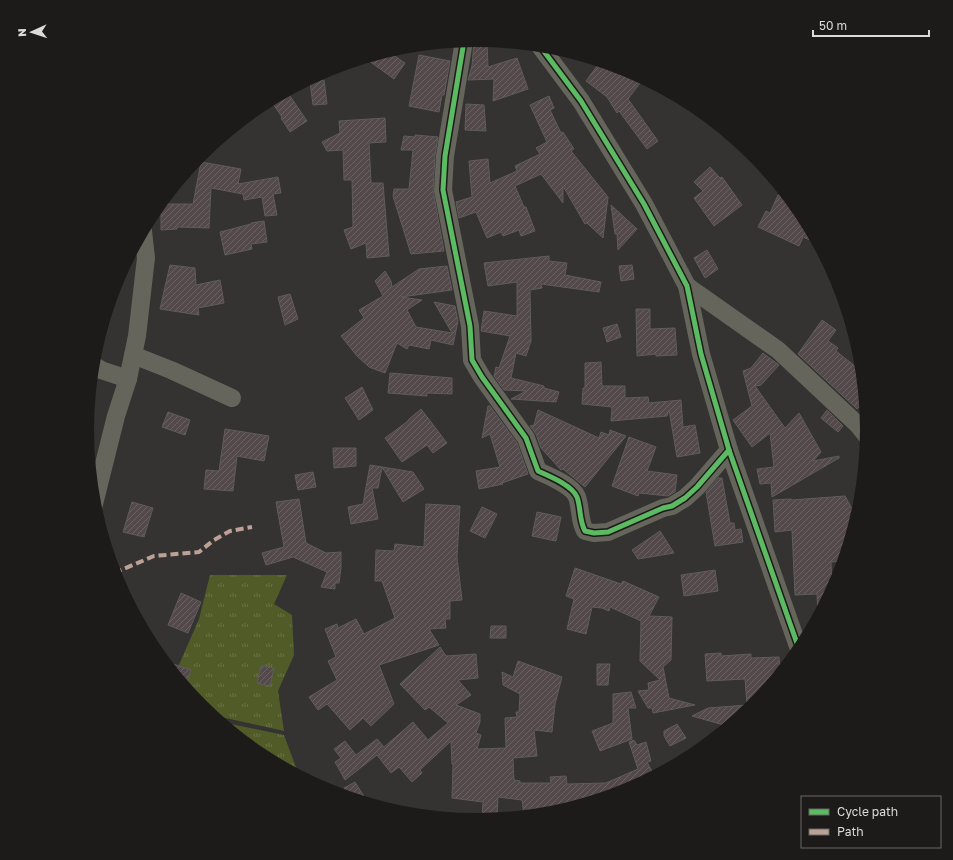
<svg xmlns="http://www.w3.org/2000/svg" width="953" height="860" font-family="'Golos Text',sans-serif">
	<style>
		.park { fill: url(#park-tufts) }
		.building { fill: url(#building-hatch); stroke: #5e5d5c }
		.lines { fill: none; stroke-linecap: round; stroke-linejoin: round }
		.minor { stroke: #66655c; stroke-width: 18 }
		.quiet { stroke: #bda197; stroke-width: 4; stroke-dasharray: 8 4; stroke-linecap: butt }
		.cycleway-casing { stroke: #1c1b19; stroke-width: 8 }
		.cycleway { stroke: #5cba63; stroke-width: 5 }
	</style>
	<defs>
		<pattern id="park-tufts" width="24" height="20" patternUnits="userSpaceOnUse"><rect width="24" height="20" fill="#515b27"/><path d="M3 7l-1-3M5 7V3M7 7l1-3M15 17l-1-3M17 17v-4M19 17l1-3" fill="none" stroke="#697246"/></pattern>
		<pattern id="building-hatch" width="6" height="6" patternUnits="userSpaceOnUse"><rect width="6" height="6" fill="#53484a"/><path d="M-1 1l2-2M0 6l6-6M5 7l2-2" fill="none" stroke="#6b6264"/></pattern>
	</defs>
	<rect width="100%" height="100%" fill="#343331"/>
	<g class="park">
		<polygon points="210,575 287,575 274,604 292,615 294,655 278,691 284,731 212,715 201,706 175,674 199,619"/>
		<polygon points="221,722 284,735 298,773 302,777 260,754"/>
	</g>
	<g class="building">
		<polygon points="474,41 487,41 488,67 517,58 528,89 493,101 494,79 468,80 472,66"/>
		<polygon points="386,52 389,52 405,63 394,79 365,58"/>
		<polygon points="419,55 450,61 444,95 442,95 439,112 409,106"/>
		<polygon points="600,62 626,70 643,79 628,99 658,141 647,149 619,111 617,113 607,97 586,81"/>
		<polygon points="324,80 327,104 313,105 310,82"/>
		<polygon points="288,93 307,121 290,132 281,118 282,117 273,104"/>
		<polygon points="549,96 554,108 550,110 561,133 563,132 574,149 571,151 608,197 603,238 587,223 585,224 563,186 563,203 541,174 515,186 524,207 526,207 535,231 521,236 519,230 503,236 501,232 487,238 476,212 459,218 456,202 472,197 469,161 488,159 490,183 517,171 515,166 540,154 536,148 547,142 530,105"/>
		<polygon points="466,104 484,105 486,131 465,130"/>
		<polygon points="385,118 386,142 369,143 371,183 383,183 389,256 367,258 366,243 351,249 344,230 353,227 352,180 344,180 343,150 327,151 322,142 340,133 339,121"/>
		<polygon points="415,135 438,137 435,155 433,190 444,251 411,254 393,196 394,189 409,189 413,150 401,150 404,136 415,137"/>
		<polygon points="201,162 241,169 238,184 278,177 281,193 273,194 277,215 265,216 262,197 244,200 243,194 211,188 209,228 177,227 177,229 161,230 161,204 193,204"/>
		<polygon points="710,167 720,178 722,177 742,205 714,226 694,198 703,191 694,182"/>
		<polygon points="778,195 791,201 801,214 817,243 803,237 799,246 758,227 766,211 770,213"/>
		<polygon points="611,205 637,229 618,250 617,234 615,234"/>
		<polygon points="264,221 267,242 251,244 252,249 225,255 220,232 251,224 251,223"/>
		<polygon points="707,250 718,269 705,278 694,258"/>
		<polygon points="549,256 549,261 567,263 565,275 601,282 599,292 541,284 542,288 530,290 531,341 526,356 516,353 511,378 544,386 544,388 559,392 556,402 511,399 526,391 504,390 494,376 496,367 499,368 510,336 481,331 484,311 517,316 517,282 488,286 484,263"/>
		<polygon points="170,265 195,268 196,285 220,280 224,303 198,308 199,315 160,309"/>
		<polygon points="632,265 634,279 621,281 619,266"/>
		<polygon points="447,266 452,290 401,297 422,300 407,310 416,327 452,333 434,302 455,306 458,321 453,345 431,340 429,349 409,345 407,349 397,343 385,373 369,367 357,356 341,336 364,318 359,310 383,296 375,281 385,271 391,281 392,287 419,269"/>
		<polygon points="290,294 298,319 285,325 278,297"/>
		<polygon points="636,309 650,309 650,329 675,328 677,355 656,356 656,354 637,356"/>
		<polygon points="822,320 836,330 828,341 838,348 836,351 861,371 864,401 857,409 798,354"/>
		<polygon points="617,324 621,337 607,342 603,328"/>
		<polygon points="763,353 779,365 761,385 755,386 785,428 799,413 821,452 813,461 839,456 839,458 772,497 771,483 760,484 757,469 774,467 770,433 752,447 733,420 752,406 743,371 751,368"/>
		<polygon points="601,362 602,386 625,386 625,398 648,397 649,403 681,400 683,427 695,425 700,453 677,457 669,410 667,416 611,421 612,407 582,404 583,388 585,388 585,363"/>
		<polygon points="390,373 452,378 452,394 427,393 427,396 388,393"/>
		<polygon points="362,387 373,410 359,420 345,398"/>
		<polygon points="488,406 490,406 517,443 528,474 502,483 503,484 479,489 476,471 500,467 490,434 482,438"/>
		<polygon points="421,409 447,443 433,453 427,445 402,462 385,438 408,421 408,420"/>
		<polygon points="538,410 599,438 601,432 609,435 610,430 626,436 585,487 563,469 561,470 541,448 536,434 530,426 534,425"/>
		<polygon points="827,410 843,426 838,432 821,418"/>
		<polygon points="168,412 190,420 185,435 162,427"/>
		<polygon points="225,429 269,436 264,461 237,456 233,491 204,489 206,470 219,471"/>
		<polygon points="629,437 656,447 647,471 677,475 675,492 668,496 639,493 638,496 612,486"/>
		<polygon points="333,448 356,448 356,466 334,468"/>
		<polygon points="370,465 413,472 424,489 403,502 382,467 378,488 372,488 378,519 351,524 348,507 363,504"/>
		<polygon points="313,472 316,487 298,490 295,475"/>
		<polygon points="718,478 722,478 730,523 734,523 735,530 741,529 743,542 715,546 706,492"/>
		<polygon points="845,496 856,516 842,561 831,562 832,588 818,615 817,594 795,595 792,530 775,532 773,500 791,499 792,500"/>
		<polygon points="299,499 306,543 326,553 341,552 341,568 339,583 335,583 335,589 321,587 327,572 293,557 266,565 262,553 284,547 276,502"/>
		<polygon points="132,502 153,508 144,537 123,532"/>
		<polygon points="426,504 460,506 457,557 462,600 450,601 450,619 445,619 446,628 429,629 439,645 379,665 394,704 371,726 363,718 350,730 327,704 318,710 309,697 337,680 328,661 336,657 325,629 337,624 338,628 356,619 364,634 395,618 382,581 375,581 376,550 394,551 395,544 424,547"/>
		<polygon points="482,507 497,514 485,538 470,531"/>
		<polygon points="537,512 561,517 556,541 532,536"/>
		<polygon points="660,531 674,553 638,559 632,550"/>
		<polygon points="575,568 621,584 623,581 659,597 649,616 672,617 671,660 663,667 669,698 695,705 653,713 652,708 648,708 638,691 649,690 648,683 660,680 640,661 641,621 610,607 609,611 602,608 592,607 586,634 567,629 574,599 566,596"/>
		<polygon points="715,570 718,591 684,596 681,575"/>
		<polygon points="181,593 201,602 188,633 168,625"/>
		<polygon points="491,626 506,626 506,638 490,638"/>
		<polygon points="440,647 446,656 476,654 478,678 458,680 471,695 456,705 480,714 480,722 476,733 481,735 477,749 506,748 505,718 517,717 516,712 519,712 520,694 503,685 502,672 513,677 518,661 562,677 555,704 552,732 534,730 537,756 513,758 514,780 520,781 520,783 551,783 550,777 566,776 567,784 606,783 638,769 629,742 634,740 637,745 646,742 651,761 647,762 654,775 626,790 552,813 524,815 522,800 498,797 497,818 482,819 483,802 452,798 453,764 452,764 451,741 420,770 422,773 412,782 399,767 391,773 377,755 345,780 335,762 341,758 334,749 345,741 356,755 377,739 384,747 413,722 428,740 448,723 429,707 425,710 400,684"/>
		<polygon points="721,653 721,656 751,654 751,658 779,657 780,672 752,706 727,726 692,716 708,708 747,705 745,679 707,681 705,654"/>
		<polygon points="164,661 191,670 185,687 178,678"/>
		<polygon points="597,664 610,664 608,685 597,685"/>
		<polygon points="261,666 274,668 270,686 257,683"/>
		<polygon points="631,692 636,708 628,708 632,739 600,751 592,731 613,723 613,694"/>
		<polygon points="677,724 686,738 670,746 664,736 664,731"/>
		<polygon points="355,782 368,803 349,797 344,788"/>
	</g>
	<g class="lines">
		<g class="minor">
			<path d="M464 41 445 156 443 190 470 326 472 360 482 377 526 438 538 471C549 476 572 485 577 497 581 508 579 520 585 531L594 533 608 532 663 508 672 506 685 498 697 487 729 450"/>
			<polyline points="540,46 581,101 644,204 687,286 701,354 729,450 799,649"/>
			<polyline points="687,286 778,350 858,425 866,435"/>
			<polyline points="133,355 171,370 232,398"/>
			<polyline points="93,365 101,370 128,379"/>
			<polyline points="94,504 116,416 128,379 137,336 146,258 143,231"/>
		</g>
		<polyline class="quiet" points="114,573 154,556 199,552 214,540 230,531 252,527"/>
		<g class="cycleway-casing">
			<g id="cycleway">
				<path d="M464 41 445 156 443 190 470 326 472 360 482 377 526 438 538 471C549 476 572 485 577 497 581 508 579 520 585 531L594 533 608 532 663 508 672 506 685 498 697 487 729 450"/>
				<polyline points="540,46 581,101 644,204 687,286 701,354 729,450 799,649"/>
			</g>
		</g>
		<use href="#cycleway" class="cycleway"/>
	</g>
	<path d="M0 0H953V860H0ZM94 430a383 383 0 1 1 766 0a383 383 0 1 1-766 0Z" fill="#1c1b19" fill-rule="evenodd"/>
	<rect x="801" y="796" width="140" height="52" fill="#1c1b19" stroke="#696866"/>
	<rect x="809" y="809" width="20" height="6" fill="#5cba63" stroke="#696866"/>
	<text x="837" y="816" font-size="12" fill="#dcdbd9">Cycle path</text>
	<rect x="809" y="829" width="20" height="6" fill="#bda197" stroke="#696866"/>
	<text x="837" y="836" font-size="12" fill="#dcdbd9">Path</text>
	<g transform="translate(32 32) rotate(267)" stroke="#1c1b19" stroke-width="3" paint-order="stroke">
	<path d="M0-3L7 15L0 10L-7 15Z" fill="#dcdbd9"/>
	<text y="-6" font-size="11" font-weight="bold" text-anchor="middle" fill="#dcdbd9">N</text>
	</g>
	<path d="M813 30v6h116v-6" fill="none" stroke="#dcdbd9" stroke-width="2"/>
	<text x="819" y="30" font-size="12" fill="#dcdbd9" stroke="#1c1b19" stroke-width="3" paint-order="stroke">50 m</text>
</svg>
